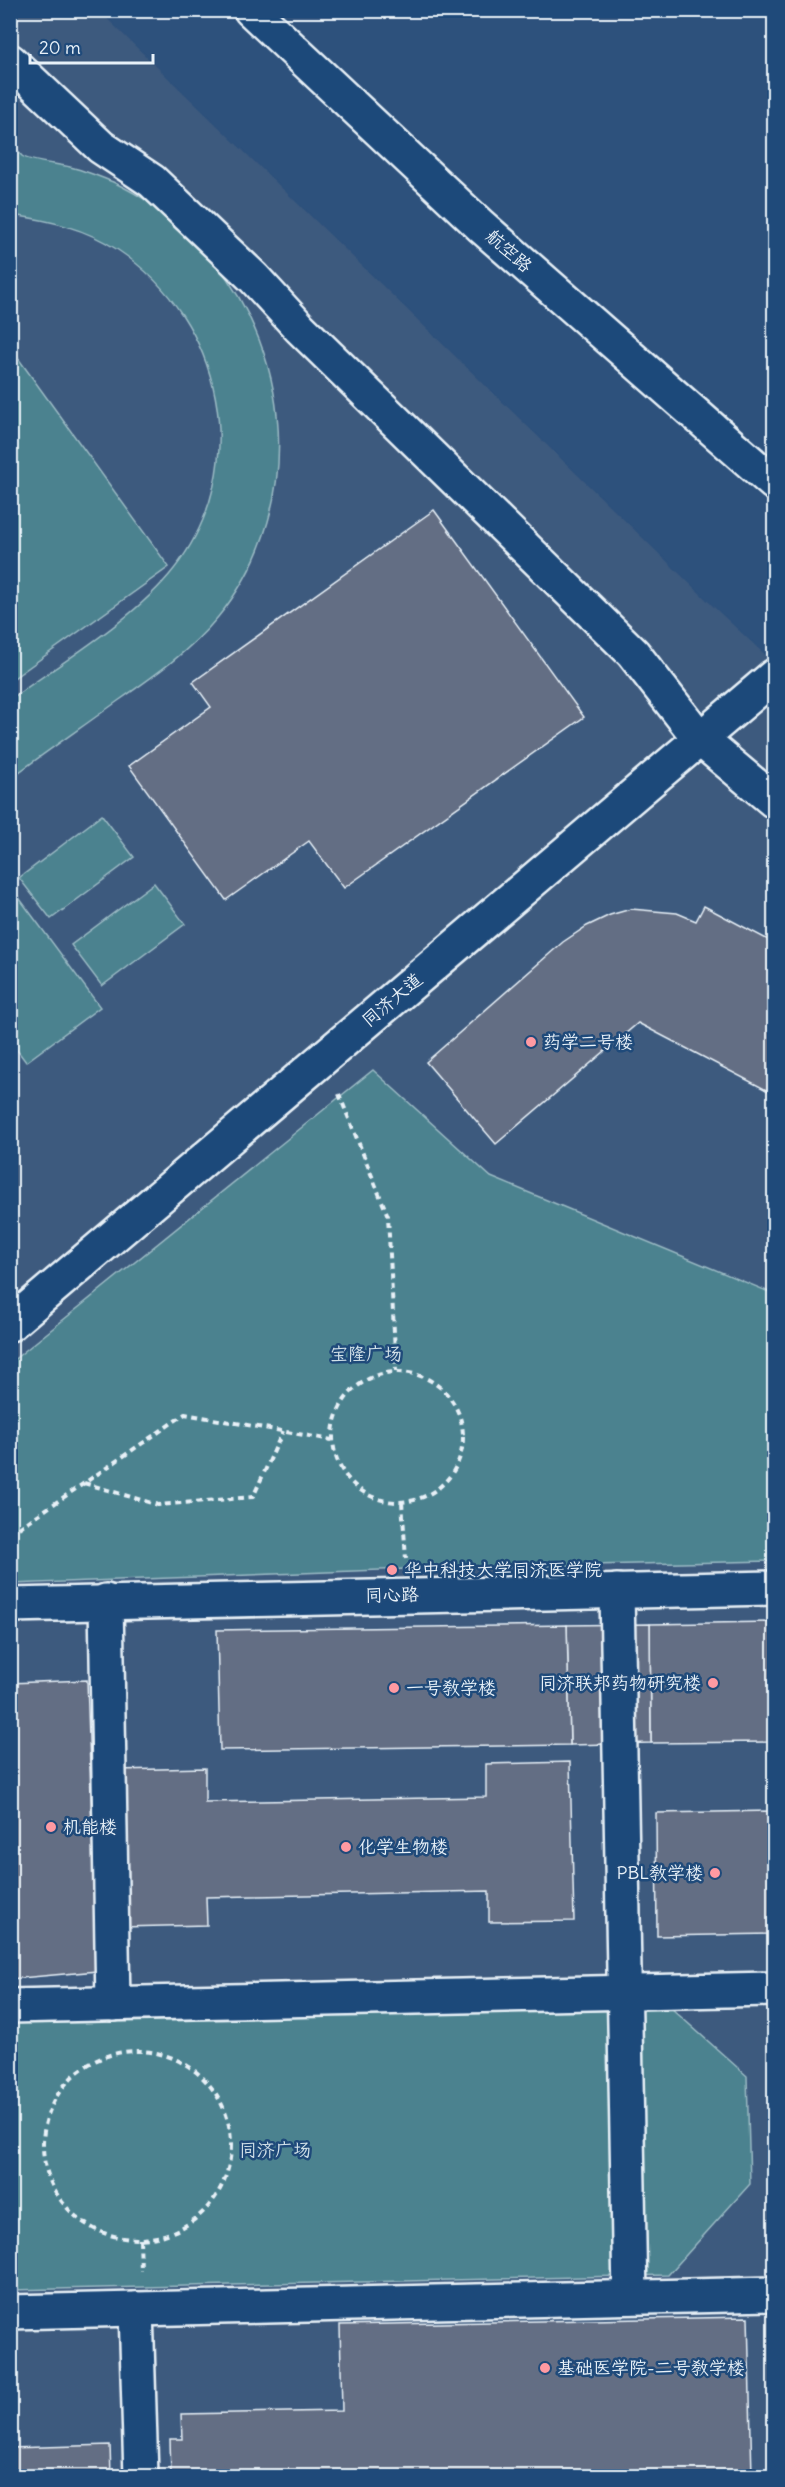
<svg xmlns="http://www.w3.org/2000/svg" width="785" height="2487" font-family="Delius,'LXGW WenKai TC',sans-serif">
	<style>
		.built { fill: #3e5a7e }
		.green { fill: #4c828f; stroke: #9abac4; stroke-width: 1.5 }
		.building { fill: #646e84; stroke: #e8f1f8; stroke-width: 1.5 }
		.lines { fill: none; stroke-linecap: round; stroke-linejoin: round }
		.minor-casing { stroke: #e8f1f8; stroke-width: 38 }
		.path { stroke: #e8f1f8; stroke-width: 4; stroke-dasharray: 6 4.5; stroke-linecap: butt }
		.minor { stroke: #1f4a7a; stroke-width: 33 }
		.poi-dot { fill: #ff9aa2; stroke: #1f4a7a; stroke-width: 2 }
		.labels { text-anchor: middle; stroke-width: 5; stroke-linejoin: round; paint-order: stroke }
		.street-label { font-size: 18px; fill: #e8f1f8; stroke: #1f4a7a }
		.poi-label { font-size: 18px; fill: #e8f1f8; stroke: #1f4a7a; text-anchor: start }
		.park-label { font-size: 18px; fill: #d1e0e8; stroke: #1f4a7a }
	</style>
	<rect width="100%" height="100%" fill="#2d517c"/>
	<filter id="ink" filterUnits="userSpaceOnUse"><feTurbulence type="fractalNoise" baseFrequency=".0167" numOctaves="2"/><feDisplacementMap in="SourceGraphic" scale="12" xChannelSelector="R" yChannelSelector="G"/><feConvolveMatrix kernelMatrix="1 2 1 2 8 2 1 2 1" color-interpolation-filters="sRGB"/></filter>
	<g filter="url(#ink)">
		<polygon class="built" points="98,10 719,612 774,663 774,2476 11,2476 10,11"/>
		<g class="green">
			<path d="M10 141C14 146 18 152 22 156 30 162 59 164 70 167 84 170 100 177 113 182 138 194 165 211 185 230 292 328 313 502 218 617 190 651 154 676 118 701 82 727 46 752 11 778V699C62 662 135 619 174 569 254 467 223 320 118 250 85 228 48 220 11 215Z"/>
			<polygon points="10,347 169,567 11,680 10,680"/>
			<polygon points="102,815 134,857 51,919 19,878"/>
			<polygon points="154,883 185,924 102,986 71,945"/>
			<polygon points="11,887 100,1007 26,1062 11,1042"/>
			<polygon points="373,1070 491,1177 774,1294 774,1561 407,1569 11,1584 11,1362"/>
			<polygon points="671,2008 747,2076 750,2184 668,2275 11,2290 10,2023"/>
		</g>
		<g class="building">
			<polygon points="434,510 584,717 344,888 309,841 226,900 129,766 211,707 193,682"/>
			<polygon points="704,906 774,943 773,963 774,964 774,1094 638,1023 496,1144 426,1062 563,942 587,926 610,915 631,909 677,913 696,921"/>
			<polygon points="774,1622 774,1742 651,1743 650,1624"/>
			<polygon points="650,1624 651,1743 570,1745 567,1625"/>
			<polygon points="567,1625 570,1745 220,1750 217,1630"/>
			<polygon points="87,1680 97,1971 10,1979 10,1683"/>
			<polygon points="570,1762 574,1921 489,1922 489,1891 206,1897 207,1925 121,1927 117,1770 205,1768 205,1802 486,1797 486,1764"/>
			<polygon points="774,1811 774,1934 657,1936 656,1813"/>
			<polygon points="748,2317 752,2476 171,2476 170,2439 182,2439 181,2414 342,2411 340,2325"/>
			<polygon points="110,2445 111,2476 10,2476 10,2448"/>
		</g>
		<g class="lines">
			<g class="minor-casing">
				<g id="minor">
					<polyline points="251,10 481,226 774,483"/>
					<polyline points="10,61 101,147 152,181 254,278 300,328 633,653 700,739 774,801"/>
					<polyline points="10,1324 774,676"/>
					<polyline points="617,1591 630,2297"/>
					<polyline points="106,1601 113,2004"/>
					<polyline points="10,1605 774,1588"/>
					<polyline points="10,2006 774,1989"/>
					<polyline points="136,2309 141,2476"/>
					<polyline points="10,2312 774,2294"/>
				</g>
			</g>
			<g class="path">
				<polyline points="339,1094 388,1216 396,1371"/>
				<circle cx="398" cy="1437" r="65"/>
				<polyline points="84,1483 158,1505 253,1497 283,1431"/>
				<polyline points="402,1502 406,1559"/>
				<polyline points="10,1534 185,1414 332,1440"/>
				<circle cx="137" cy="2145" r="94"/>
				<polyline points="140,2239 141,2271"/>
			</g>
			<use href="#minor" class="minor"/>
		</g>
	</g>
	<g class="poi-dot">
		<circle cx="531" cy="1042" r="6"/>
		<circle cx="392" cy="1570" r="6"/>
		<circle cx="713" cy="1683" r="6"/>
		<circle cx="394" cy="1688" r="6"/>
		<circle cx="51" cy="1827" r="6"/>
		<circle cx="346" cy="1847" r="6"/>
		<circle cx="715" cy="1873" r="6"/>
		<circle cx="545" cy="2368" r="6"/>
	</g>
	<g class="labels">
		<g class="street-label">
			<text transform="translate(509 251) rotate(41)" y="6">航空路</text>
			<text transform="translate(392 1000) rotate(-40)" y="6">同济大道</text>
			<text transform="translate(392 1595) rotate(-1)" y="6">同心路</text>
		</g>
		<g class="poi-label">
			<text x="543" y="1048">药学二号楼</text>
			<text x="404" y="1576">华中科技大学同济医学院</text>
			<text x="701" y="1689" text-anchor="end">同济联邦药物研究楼</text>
			<text x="406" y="1694">一号教学楼</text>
			<text x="63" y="1833">机能楼</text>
			<text x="358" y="1853">化学生物楼</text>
			<text x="703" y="1879" text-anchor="end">PBL教学楼</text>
			<text x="557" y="2374">基础医学院-二号教学楼</text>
		</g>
		<g class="park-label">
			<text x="366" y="1360">宝隆广场</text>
			<text x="275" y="2156">同济广场</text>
		</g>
	</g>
	<rect width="785" height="2487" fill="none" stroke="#1f4a7a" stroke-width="36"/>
	<rect x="18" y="18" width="749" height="2451" fill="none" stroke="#e8f1f8" stroke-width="2" filter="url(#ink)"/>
	<path d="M30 54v9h123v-9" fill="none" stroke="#e8f1f8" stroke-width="3"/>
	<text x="39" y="54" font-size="18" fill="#e8f1f8" stroke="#1f4a7a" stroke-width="4.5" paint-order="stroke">20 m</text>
</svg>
